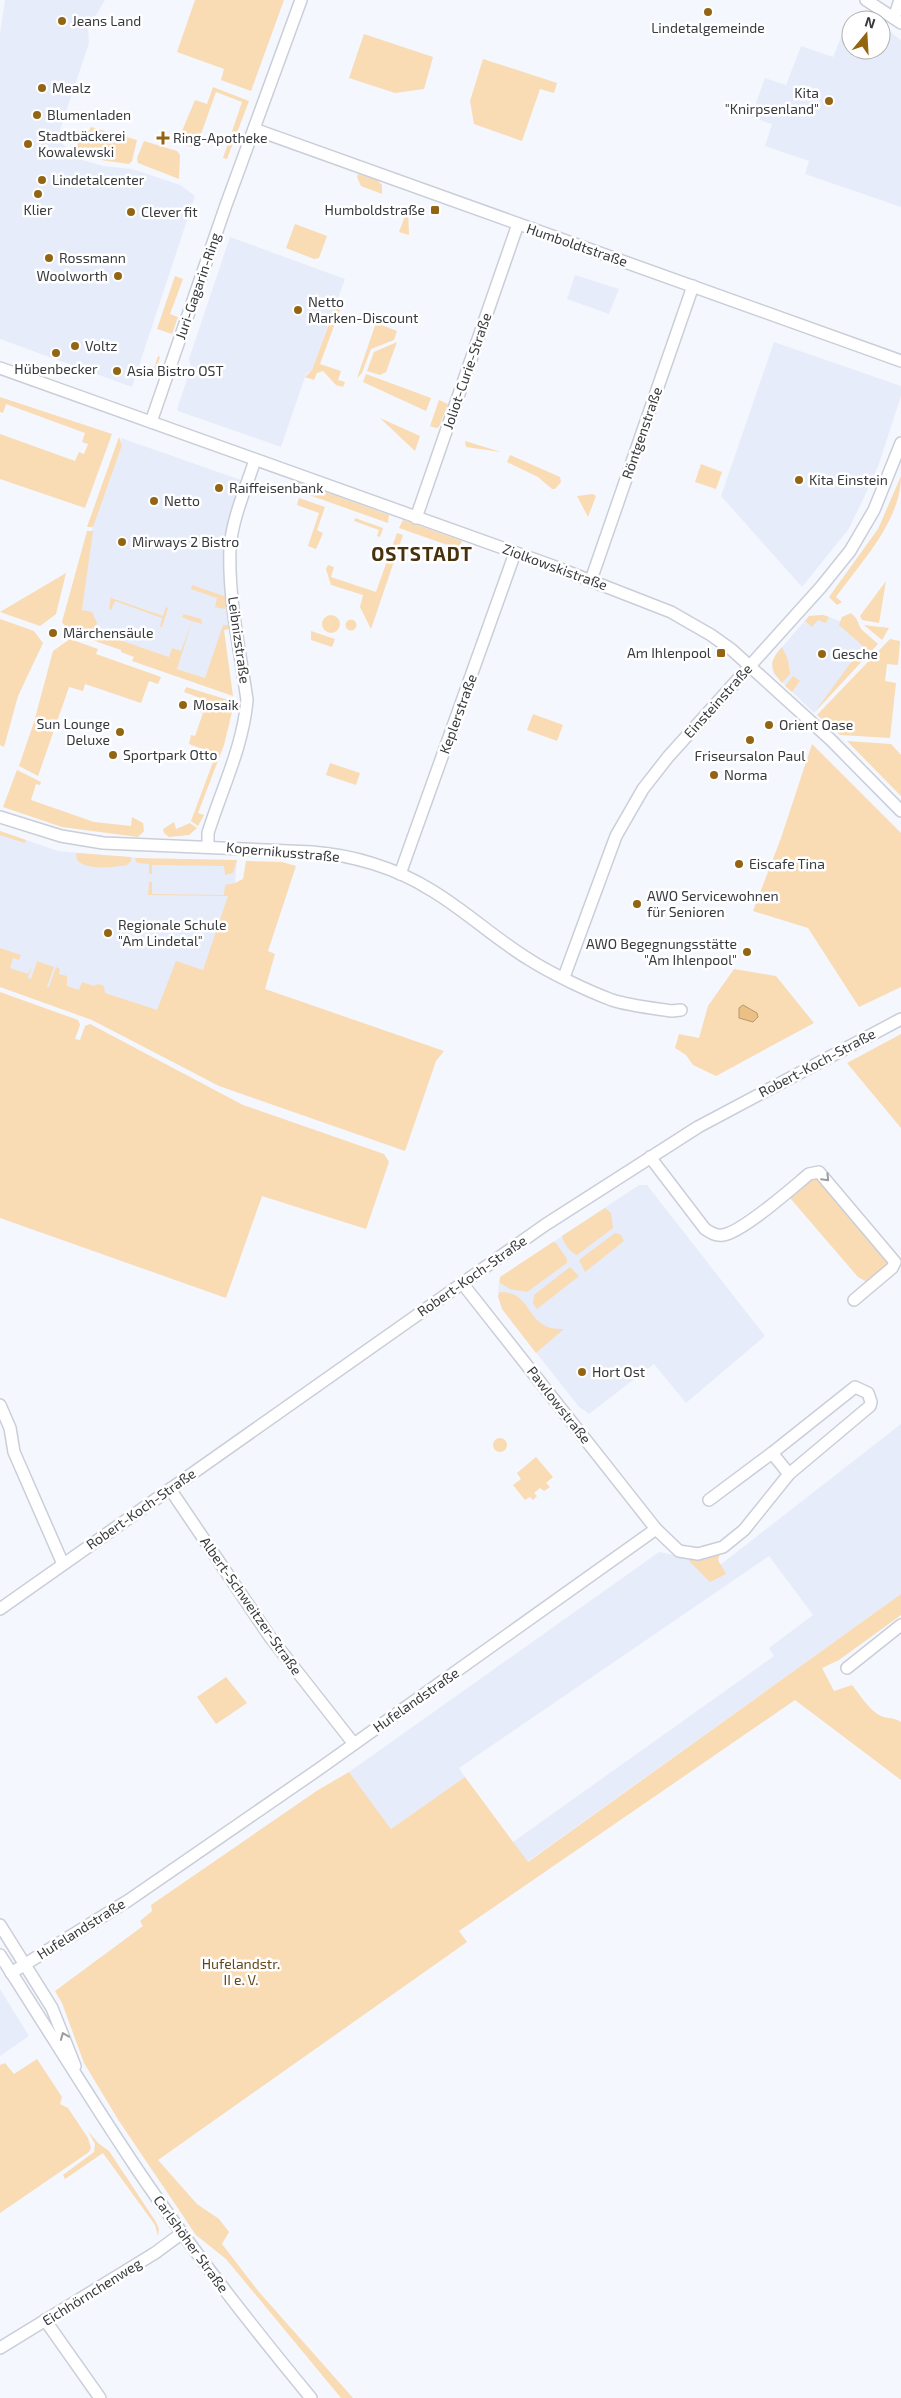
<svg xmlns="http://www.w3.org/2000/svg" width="901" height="2398" font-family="'Exo 2',sans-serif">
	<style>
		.built { fill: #e7ecfa }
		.green { fill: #f9dbb4 }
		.water { fill: #ecc085; stroke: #b69870 }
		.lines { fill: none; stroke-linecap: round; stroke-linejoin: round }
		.street-casing { stroke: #caced8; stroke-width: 14 }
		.street { stroke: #fff; stroke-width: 11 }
		.oneway { stroke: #9c9c9e }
		.poi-dot { fill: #936513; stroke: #fff; stroke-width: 2 }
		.labels { text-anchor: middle; stroke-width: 5; stroke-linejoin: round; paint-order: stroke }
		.poi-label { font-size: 14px; fill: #383a3e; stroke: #fff; text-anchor: start }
		.street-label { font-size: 14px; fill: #383a3e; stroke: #fff }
		.park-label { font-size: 14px; fill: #644719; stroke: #fff }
		.district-label { font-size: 19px; font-weight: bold; letter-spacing: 1px; fill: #48310d; stroke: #fff }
	</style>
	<rect width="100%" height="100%" fill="#f5f7fe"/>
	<g class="built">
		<polygon points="5,0 105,0 88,28 89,43 57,139 79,159 103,166 132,169 180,185 195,196 132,387 0,339 0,34"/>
		<polygon points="881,25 901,40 901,207 805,174 809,161 765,146 772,124 751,117 765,78 786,85 801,46 833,57 842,35 851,39 851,50 881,50"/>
		<polygon points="230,237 345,279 312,370 306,374 281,447 178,411 177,409 191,367 189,359"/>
		<polygon points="575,275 619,289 609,314 567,299"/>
		<polygon points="774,342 901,386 901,396 879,464 862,502 848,530 802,587 721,496"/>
		<polygon points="121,438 241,480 224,537 223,567 230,625 223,626 205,678 177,669 182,651 169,657 94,631 82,611 93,523 122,445"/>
		<polygon points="823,615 840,621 869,646 814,713 773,673 772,662 777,653 809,616"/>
		<polygon points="0,831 58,851 149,859 237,860 235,883 181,1034 0,970"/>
		<polygon points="639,1185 647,1185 765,1336 686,1403 654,1364 589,1414 579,1407 502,1309 498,1296 499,1281 500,1277"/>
		<polygon points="901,1424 901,1594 527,1862 513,1842 774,1656 769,1648 813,1615 769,1556 459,1768 465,1777 391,1829 349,1772 659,1552 690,1558 712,1556 718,1560 720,1565"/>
		<polygon points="0,1989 29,2036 0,2056"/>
	</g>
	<g class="green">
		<polygon points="195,0 284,0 251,91 221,80 224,69 177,52"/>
		<polygon points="364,34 433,57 424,89 395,93 349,78"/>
		<polygon points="483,59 557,83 554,93 540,89 522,141 474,124 470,101"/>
		<polygon points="213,87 249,101 227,159 223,158 242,102 216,92 196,148 177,143 195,100 207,104"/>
		<path d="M91 127 137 140 132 161 129 164C111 161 90 161 76 148 78 140 87 136 91 127Z"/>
		<polygon points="144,141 177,151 180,155 179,179 138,163 137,158"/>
		<polygon points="358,174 377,180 382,185 382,194 361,186 357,177"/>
		<polygon points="408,208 409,235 399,232"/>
		<polygon points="295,224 327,236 319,258 314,259 286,248"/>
		<polygon points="175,276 183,279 170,314 178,317 172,334 157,329"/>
		<polygon points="336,305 341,307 320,364 341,371 338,380 345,382 343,387 336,385 323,371 317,373 314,380 305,377 312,370"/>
		<polygon points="376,323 397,331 394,340 371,349 362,373 357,378"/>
		<polygon points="397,342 386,372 380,375 367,371 374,352"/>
		<polygon points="158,356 160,357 153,379 142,375 143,372 152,374"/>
		<polygon points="366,374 431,398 426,411 363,382"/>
		<polygon points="0,397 112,434 85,508 0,479 0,434 75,461 79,452 84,454 88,444 82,442 85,433 6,404 3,413 0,412"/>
		<polygon points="439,400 448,404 439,427 436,428 430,426"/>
		<polygon points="380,418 420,436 415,451"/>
		<polygon points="119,437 122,445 93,527 87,527"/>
		<polygon points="465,441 501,452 466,447"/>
		<polygon points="510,455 560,477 561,482 555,489 552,489 538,477 507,462"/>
		<polygon points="701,464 722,472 716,489 695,482"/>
		<path d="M901 476C901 521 861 562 836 597L842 602 837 605 829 597 878 529Z"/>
		<polygon points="298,482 389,515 388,523 295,490"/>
		<polygon points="593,494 596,496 588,517 577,496"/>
		<polygon points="299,498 325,507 317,530 323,533 316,549 308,546 319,513 297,505"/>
		<polygon points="355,518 383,528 380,537 377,536 379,530 354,521"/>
		<polygon points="403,520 462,541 459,549 399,528"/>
		<polygon points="87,531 93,531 82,610 92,612 97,623 94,631 169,657 172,648 181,651 192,621 182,617 184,614 201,619 202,624 192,621 177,669 205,678 223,625 230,625 230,629 224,630 233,696 132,661 134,657 121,652 121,650 69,632 62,622"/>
		<polygon points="397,533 403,535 371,629 360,607 363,595 331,585 326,569 328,565 334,567 331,577 376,592"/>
		<polygon points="66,573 56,614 40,626 0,612"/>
		<polygon points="886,581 879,623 862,620 860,616"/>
		<polygon points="192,585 224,596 227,600 225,609 215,607 217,598 191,589"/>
		<polygon points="112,589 111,598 163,616 166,607 168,608 162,627 160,627 162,618 115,601 111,610 109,609"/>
		<polygon points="851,613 856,618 861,629 878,644 814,713 863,646 839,625 842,617"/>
		<polygon points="823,615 829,617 826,623 818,620 812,627 805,621 809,616"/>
		<circle cx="331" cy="624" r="9"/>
		<polygon points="0,619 34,631 43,643 18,696 4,747 0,745"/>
		<circle cx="351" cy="625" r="5.5"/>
		<polygon points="864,625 889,628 882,640"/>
		<polygon points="311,631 335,639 332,647 311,640"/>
		<polygon points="70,639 98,649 96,654 161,677 158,684 149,681 141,703 85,684 83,691 69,687 38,776 19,766 34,722 53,651"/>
		<polygon points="890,639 900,641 898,665 887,664 885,681 896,683 890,738 840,735 817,715"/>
		<path d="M782 647 788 660 790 674 782 683C769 668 769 662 782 647Z"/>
		<polygon points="793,676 800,681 792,692 785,686"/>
		<polygon points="186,687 232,701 241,701 240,712 232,712 224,745 198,813 204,815 198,826 191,821 216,754 189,744 191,735 195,736 203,713 199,711 203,699 184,692"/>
		<polygon points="533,714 563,725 557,741 527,730"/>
		<polygon points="847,741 891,744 901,755 901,796"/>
		<polygon points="812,744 901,833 901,987 859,1007 808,928 753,911 781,838"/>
		<polygon points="330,763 360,773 356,785 326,775"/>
		<polygon points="17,770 41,782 40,785 36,784 31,800 94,822 131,826 132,817 143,823 144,831 138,837 62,827 3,807"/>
		<polygon points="174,822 176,829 190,823 197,828 189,835 169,837 164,833 163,829"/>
		<polygon points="0,831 26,840 25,843 0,835"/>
		<path d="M76 853 131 857V861L127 865C114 867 86 871 77 860Z"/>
		<polygon points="135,858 237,860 233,873 225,875 224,866 152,865 152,874 149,874 149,864 137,863"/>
		<polygon points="246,861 282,862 296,866 268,951 275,954 265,989 444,1051 436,1061 405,1151 219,1086 92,1020 0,987 0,948 21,955 19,960 13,958 10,968 28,974 32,966 28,978 31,979 37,961 54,967 47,987 49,987 56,967 60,969 59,974 67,976 67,986 79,990 82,982 94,986 98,984 104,986 105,993 157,1010 176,961 203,970 228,896 148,895 149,882 152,882 152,894 224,895 225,885 235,883 243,879"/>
		<polygon points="734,969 776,976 814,1023 716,1076 693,1065 686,1055 675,1048 679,1034 699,1038 708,1006"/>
		<polygon points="0,992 78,1020 80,1025 75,1039 80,1040 85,1026 90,1024 243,1105 384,1154 389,1162 366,1229 262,1196 226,1298 0,1218"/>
		<polygon points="901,1034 901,1128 847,1063"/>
		<polygon points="812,1178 817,1178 889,1263 869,1283 858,1277 790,1198 791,1194"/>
		<path d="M605 1208 611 1213 613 1228 577 1255C571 1253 563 1243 562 1236Z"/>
		<polygon points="615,1233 620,1234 624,1241 585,1272 579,1260"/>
		<polygon points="553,1242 556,1243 567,1259 567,1263 527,1292 510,1289 500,1283 500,1277"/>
		<polygon points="570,1267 579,1276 537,1309 533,1303 534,1295"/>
		<path d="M500 1292C535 1292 524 1331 564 1329L536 1353 502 1309 498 1296Z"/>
		<circle cx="500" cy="1445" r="7"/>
		<polygon points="536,1457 553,1477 546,1483 550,1487 544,1491 540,1488 534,1493 537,1496 533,1500 530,1497 525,1500 513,1485 521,1479 517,1473"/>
		<polygon points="720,1553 718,1560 726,1574 710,1582 689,1561 690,1558 712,1556"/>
		<path d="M901 1594V1615L839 1660 822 1668 834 1691 852 1685C860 1695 870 1711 881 1716 888 1719 894 1717 901 1722V1780L795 1700 459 1931 467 1942 158 2160 197 2204 219 2219 229 2232 222 2244 259 2292 353 2398H341L226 2259 196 2235 119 2121 84 2063 62 2003 55 1991 143 1926 140 1921 152 1911 151 1905 318 1790 349 1772 391 1829 465 1777 528 1862Z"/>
		<polygon points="226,1677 247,1703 216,1724 197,1697"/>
		<polygon points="37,2059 62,2097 60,2104 68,2108 88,2138 91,2148 89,2152 0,2213 0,2065 5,2063 14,2074"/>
		<polygon points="88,2131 98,2143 109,2151 156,2222 159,2229 158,2236 155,2225 103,2153 65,2179 63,2175 94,2152 95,2144"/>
	</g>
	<polygon class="water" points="743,1005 757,1013 758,1017 753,1022 739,1018 739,1008"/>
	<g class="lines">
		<g class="street-casing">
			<g id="street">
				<polyline points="866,0 901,23"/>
				<polyline points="894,18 900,0"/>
				<polyline points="254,129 901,361"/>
				<polyline points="0,368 553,566 671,612 711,635 732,650 831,740 901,811"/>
				<polyline points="151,422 226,205 301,0"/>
				<polyline points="416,518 518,224"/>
				<polyline points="591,580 693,286"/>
				<path d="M0 817 61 836 103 843 312 852C353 855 396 868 431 890 465 910 495 939 530 960 550 973 590 992 612 1000 631 1006 652 1008 672 1011L681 1010"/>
				<path d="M208 846V833C222 788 243 747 247 700 240 650 228 599 230 548 232 519 246 488 255 460"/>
				<polyline points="400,874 515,553"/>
				<polyline points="564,977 616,836 643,789 668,757 821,587 850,551 874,510 901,443"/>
				<path d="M650 1157 705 1229C711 1233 716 1236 723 1235 743 1232 792 1188 809 1174L819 1172 895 1262 892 1268 854 1300"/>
				<polyline points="462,1283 656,1529 679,1551 698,1554 723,1547 744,1530 789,1474 870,1406 871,1402 868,1393 855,1387 772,1453 709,1500"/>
				<polyline points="0,1405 10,1428 14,1452 63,1564"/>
				<polyline points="772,1453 789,1474"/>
				<polyline points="170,1489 270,1637 354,1744"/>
				<polyline points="0,1609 545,1225 698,1127 901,1019"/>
				<polyline points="847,1668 901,1625"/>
				<polyline points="0,1925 52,2008 75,2066"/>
				<path d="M0 1955C46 2026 90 2099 137 2169 191 2249 250 2324 311 2398"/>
				<polyline points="11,1973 129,1900 319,1769 656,1529"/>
				<polyline points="45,2320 100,2398"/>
				<polyline points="0,2348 155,2253 182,2233"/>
			</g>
		</g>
		<use href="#street" class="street"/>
	</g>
	<defs><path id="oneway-chevron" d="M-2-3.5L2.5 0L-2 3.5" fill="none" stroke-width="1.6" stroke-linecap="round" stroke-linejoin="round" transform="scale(1.25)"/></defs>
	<g class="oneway">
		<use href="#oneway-chevron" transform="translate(826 1178) rotate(46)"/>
		<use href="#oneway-chevron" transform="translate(64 2036) rotate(-112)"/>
	</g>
	<g class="poi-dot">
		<circle cx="708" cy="12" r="5"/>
		<circle cx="62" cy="21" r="5"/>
		<circle cx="42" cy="88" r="5"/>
		<circle cx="829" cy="101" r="5"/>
		<circle cx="37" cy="115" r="5"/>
		<path d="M160.5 130.5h5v5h5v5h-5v5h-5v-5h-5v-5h5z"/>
		<circle cx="28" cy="144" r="5"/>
		<circle cx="42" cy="180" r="5"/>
		<circle cx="38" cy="194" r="5"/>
		<rect x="430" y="205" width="10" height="10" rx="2.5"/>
		<circle cx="131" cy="212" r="5"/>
		<circle cx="49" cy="258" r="5"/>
		<circle cx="118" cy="276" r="5"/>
		<circle cx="298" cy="310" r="5"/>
		<circle cx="75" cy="346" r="5"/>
		<circle cx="56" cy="353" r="5"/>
		<circle cx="117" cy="371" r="5"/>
		<circle cx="799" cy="480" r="5"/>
		<circle cx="219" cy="488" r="5"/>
		<circle cx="154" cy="501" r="5"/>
		<circle cx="122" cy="542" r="5"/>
		<circle cx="53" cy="633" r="5"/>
		<rect x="716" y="648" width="10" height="10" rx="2.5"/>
		<circle cx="822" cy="654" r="5"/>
		<circle cx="183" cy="705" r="5"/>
		<circle cx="769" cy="725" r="5"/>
		<circle cx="120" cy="732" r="5"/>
		<circle cx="750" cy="740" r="5"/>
		<circle cx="113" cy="755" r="5"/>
		<circle cx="714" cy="775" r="5"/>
		<circle cx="739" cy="864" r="5"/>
		<circle cx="637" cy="904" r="5"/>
		<circle cx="108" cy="933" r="5"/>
		<circle cx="747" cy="952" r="5"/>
		<circle cx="582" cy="1372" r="5"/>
	</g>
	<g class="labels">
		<g class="poi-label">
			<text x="72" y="26">Jeans Land</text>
			<text x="708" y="33" text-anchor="middle">Lindetalgemeinde</text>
			<text x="52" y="93">Mealz</text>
			<text x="819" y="98" text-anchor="end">Kita<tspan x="819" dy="16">"Knirpsenland"</tspan></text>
			<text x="47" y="120">Blumenladen</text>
			<text x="38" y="141">Stadtbäckerei<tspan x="38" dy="16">Kowalewski</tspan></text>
			<text x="173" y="143">Ring-Apotheke</text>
			<text x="52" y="185">Lindetalcenter</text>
			<text x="38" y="215" text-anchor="middle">Klier</text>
			<text x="425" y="215" text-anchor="end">Humboldstraße</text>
			<text x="141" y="217">Clever fit</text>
			<text x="59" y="263">Rossmann</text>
			<text x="108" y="281" text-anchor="end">Woolworth</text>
			<text x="308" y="307">Netto<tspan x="308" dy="16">Marken-Discount</tspan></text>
			<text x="85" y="351">Voltz</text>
			<text x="56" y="374" text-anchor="middle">Hübenbecker</text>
			<text x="127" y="376">Asia Bistro OST</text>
			<text x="809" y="485">Kita Einstein</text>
			<text x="229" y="493">Raiffeisenbank</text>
			<text x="164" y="506">Netto</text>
			<text x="132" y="547">Mirways 2 Bistro</text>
			<text x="63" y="638">Märchensäule</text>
			<text x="711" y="658" text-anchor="end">Am Ihlenpool</text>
			<text x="832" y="659">Gesche</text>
			<text x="193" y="710">Mosaik</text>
			<text x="110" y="729" text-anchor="end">Sun Lounge<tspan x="110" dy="16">Deluxe</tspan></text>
			<text x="779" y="730">Orient Oase</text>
			<text x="123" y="760">Sportpark Otto</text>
			<text x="750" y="761" text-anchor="middle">Friseursalon Paul</text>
			<text x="724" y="780">Norma</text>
			<text x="749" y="869">Eiscafe Tina</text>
			<text x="647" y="901">AWO Servicewohnen<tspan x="647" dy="16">für Senioren</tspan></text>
			<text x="118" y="930">Regionale Schule<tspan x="118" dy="16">"Am Lindetal"</tspan></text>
			<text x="737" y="949" text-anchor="end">AWO Begegnungsstätte<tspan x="737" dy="16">"Am Ihlenpool"</tspan></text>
			<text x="592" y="1377">Hort Ost</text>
		</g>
		<g class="street-label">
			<text transform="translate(577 245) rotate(19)" y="5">Humboldtstraße</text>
			<text transform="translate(198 286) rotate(-71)" y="5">Juri-Gagarin-Ring</text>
			<text transform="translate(467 371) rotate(-71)" y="5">Joliot-Curie-Straße</text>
			<text transform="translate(642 433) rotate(-71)" y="5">Röntgenstraße</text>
			<text transform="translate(555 567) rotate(20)" y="5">Ziolkowskistraße</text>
			<text transform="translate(239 640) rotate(82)" y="5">Leibnizstraße</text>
			<text transform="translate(718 701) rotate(-48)" y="5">Einsteinstraße</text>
			<text transform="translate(458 714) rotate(-70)" y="5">Keplerstraße</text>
			<text transform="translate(283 852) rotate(5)" y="5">Kopernikusstraße</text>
			<text transform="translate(817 1063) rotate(-28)" y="5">Robert-Koch-Straße</text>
			<text transform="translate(472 1276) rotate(-35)" y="5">Robert-Koch-Straße</text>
			<text transform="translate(559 1405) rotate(52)" y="5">Pawlowstraße</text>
			<text transform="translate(141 1509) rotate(-35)" y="5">Robert-Koch-Straße</text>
			<text transform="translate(251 1606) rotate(55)" y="5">Albert-Schweitzer-Straße</text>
			<text transform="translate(416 1700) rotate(-35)" y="5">Hufelandstraße</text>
			<text transform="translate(81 1929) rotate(-32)" y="5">Hufelandstraße</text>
			<text transform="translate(191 2244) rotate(54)" y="5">Carlshöher Straße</text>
			<text transform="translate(92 2292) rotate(-32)" y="5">Eichhörnchenweg</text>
		</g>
		<g class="park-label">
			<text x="241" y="1969">Hufelandstr.<tspan x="241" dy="16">II e. V.</tspan></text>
		</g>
		<g class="district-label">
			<text x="422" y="561">OSTSTADT</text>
		</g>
	</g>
	<g transform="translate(866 35) rotate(18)"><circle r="24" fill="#ffffff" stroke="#afb0b2"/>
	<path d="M0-4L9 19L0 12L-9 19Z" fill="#936513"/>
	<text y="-8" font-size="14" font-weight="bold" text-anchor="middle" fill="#383a3e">N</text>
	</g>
</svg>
